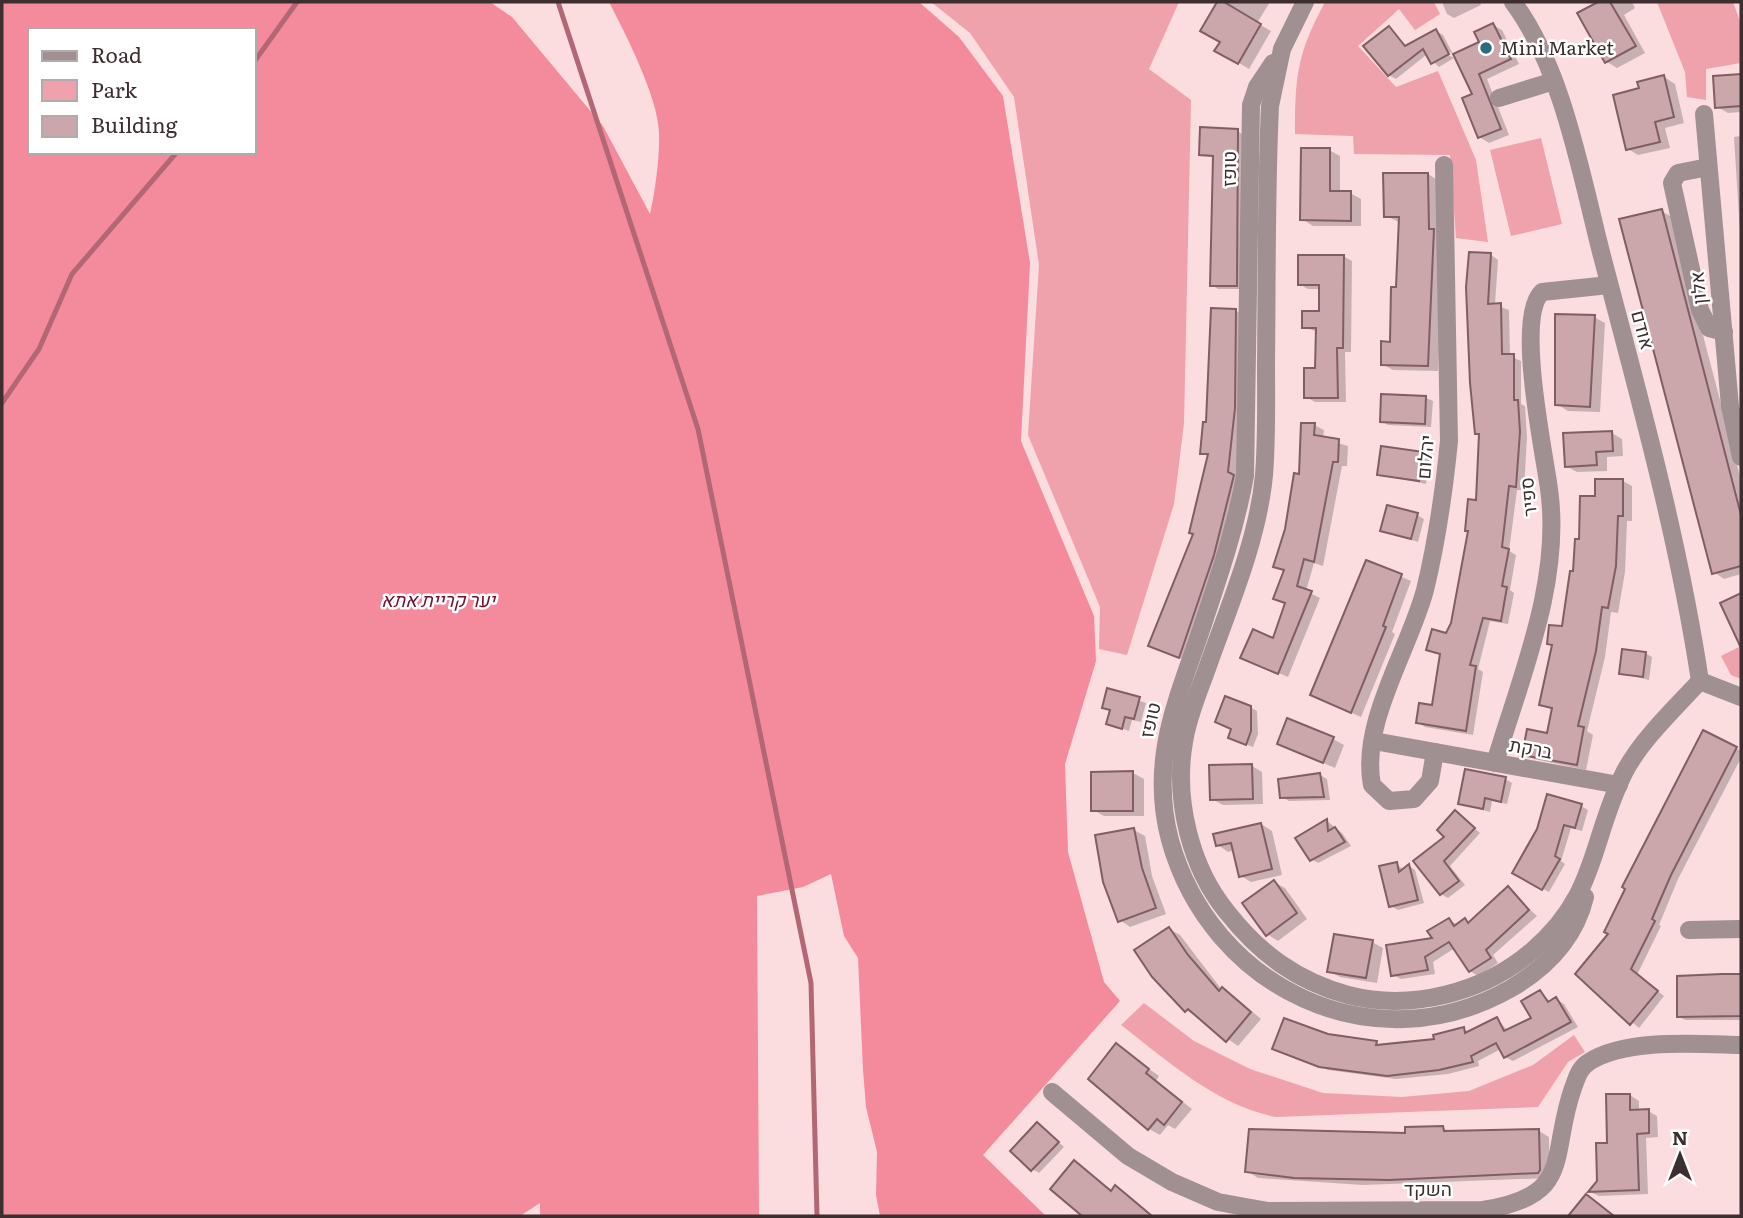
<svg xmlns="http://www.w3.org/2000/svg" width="1743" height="1218" font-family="Literata,Heebo,serif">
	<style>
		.green { fill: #efa1ac }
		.forest { fill: #f48b9d; fill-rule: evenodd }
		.shadow { fill: #0003 }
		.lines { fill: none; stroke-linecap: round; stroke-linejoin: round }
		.stream { stroke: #b36774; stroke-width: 5 }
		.building { fill: #cba6ab; stroke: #805e63; stroke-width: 2 }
		.minor { stroke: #a09092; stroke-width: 18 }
		.poi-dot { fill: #2b6d80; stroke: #fff; stroke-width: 2.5 }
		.labels { text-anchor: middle; stroke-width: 5; stroke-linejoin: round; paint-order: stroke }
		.poi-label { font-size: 19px; fill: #3d2e30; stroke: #fff; text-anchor: start }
		.street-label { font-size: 19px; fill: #3d2e30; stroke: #fff }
		.park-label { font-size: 19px; font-style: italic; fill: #70132e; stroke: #fff }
	</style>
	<rect width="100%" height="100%" fill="#fbdcdf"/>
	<g class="green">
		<polygon points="931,2 1179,2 1149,69 1191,100 1184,423 1174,504 1127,655 1099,649 1100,607 1028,435 1039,265 1014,97 970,33"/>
		<path d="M1325 2H1434L1440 14 1415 30 1399 9 1358 46 1396 87 1438 71 1476 160 1488 242 1456 238 1450 155 1354 154 1353 136 1295 134C1295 76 1297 54 1325 2Z"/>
		<polygon points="1657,2 1733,2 1741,24 1741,63 1706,69 1706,100 1687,97 1685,72"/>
		<polygon points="1541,138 1562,224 1511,236 1490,150"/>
		<polygon points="1741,646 1741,679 1731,675 1721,656"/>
		<path d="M1144 1003 1194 1041 1250 1069 1323 1093 1402 1097 1469 1091 1533 1065 1574 1035 1585 1052 1568 1062 1538 1107 1276 1117C1216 1105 1169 1062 1121 1025Z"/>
	</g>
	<path class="forest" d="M2 2H490L512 17 603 126 650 214C655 192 660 156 659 133 658 97 626 35 609 2H919L959 37 1003 96 1030 263 1021 441 1094 616 1096 661 1065 764 1068 852 1104 982 1120 1001 983 1155 1046 1216H880L876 1195 877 1152 866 1107 863 1070 858 958 844 936 831 874 803 887 757 896 759 1216H540V1203L520 1216H2ZM30 30H254V152H30Z"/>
	<g class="shadow">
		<polygon points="1219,2 1270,2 1257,23 1271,31 1249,69 1217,50 1222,41 1203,30"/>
		<polygon points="1442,2 1480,2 1481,5 1454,18 1447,14"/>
		<polygon points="1601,2 1632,2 1635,8 1624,15 1645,53 1617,68 1607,62 1579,14"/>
		<polygon points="1493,25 1502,30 1519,64 1487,79 1509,135 1489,143 1479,137 1474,95 1481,43"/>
		<polygon points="1389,28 1407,47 1436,31 1443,35 1453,54 1443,48 1441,51 1454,58 1439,67 1426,55 1396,79 1389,75"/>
		<polygon points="1741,76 1741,112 1728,113 1717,107 1715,78"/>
		<polygon points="1664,77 1675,84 1684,123 1665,128 1670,148 1638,155 1628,149 1641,90"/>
		<polygon points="1237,131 1244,135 1243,289 1218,289 1212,285 1215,158 1201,154"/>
		<polygon points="1741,136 1741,248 1734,137"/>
		<polygon points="1329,150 1340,156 1340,193 1350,193 1361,199 1361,226 1313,226 1302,219"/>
		<polygon points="1428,174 1439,181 1444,237 1438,371 1393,370 1382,364 1392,343 1401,223 1386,216"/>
		<polygon points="1661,211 1672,217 1741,480 1741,574 1724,579 1714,572"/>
		<polygon points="1491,255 1498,260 1495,305 1509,310 1510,356 1521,361 1521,404 1525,406 1527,437 1524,490 1517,490 1509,551 1516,555 1510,590 1514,593 1508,624 1490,621 1478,669 1483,672 1473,735 1425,727 1418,722 1433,707 1442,655 1428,649 1447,635 1452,624 1478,502 1481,436 1477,433"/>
		<polygon points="1343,256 1352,261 1351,352 1345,352 1346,402 1315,402 1306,397 1317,370 1318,332 1303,327 1321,313 1320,289 1308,289 1299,284"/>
		<polygon points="1236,311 1244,315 1242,413 1236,478 1241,481 1187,661 1158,650 1195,535 1209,457 1202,453"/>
		<polygon points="1594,317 1605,323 1600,412 1568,411 1557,404"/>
		<polygon points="1426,398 1433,401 1431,427 1388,425 1381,421"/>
		<polygon points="1314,425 1324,430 1323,439 1348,446 1347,466 1342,466 1323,566 1314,563 1306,591 1320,598 1288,677 1252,662 1274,640 1287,605 1275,599 1285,572 1275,566"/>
		<polygon points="1612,433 1622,439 1623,456 1607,457 1607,471 1577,472 1566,466"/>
		<polygon points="1423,454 1430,458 1426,484 1379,474"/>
		<polygon points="1623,481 1632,486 1632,521 1627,521 1625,572 1618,613 1611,612 1605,657 1587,731 1593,735 1586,770 1534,759 1524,754 1549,736 1554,711 1541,704 1554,646 1549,643 1563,628 1581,541 1597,498"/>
		<polygon points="1417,515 1424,519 1418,542 1382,530"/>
		<polygon points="1367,562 1411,581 1392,632 1395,634 1361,717 1322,700"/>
		<polygon points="1645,653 1652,657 1649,680 1620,673"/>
		<polygon points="1109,690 1146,703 1141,722 1132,720 1129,731 1108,723 1111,711 1104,707"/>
		<polygon points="1250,707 1257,711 1258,734 1253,747 1237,741"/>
		<polygon points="1704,733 1741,751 1741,758 1678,879 1659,925 1661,926 1637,975 1664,996 1639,1028 1577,974 1610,933"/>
		<polygon points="1333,739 1344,745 1335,768 1279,744"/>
		<polygon points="1252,766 1262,772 1263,804 1223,805 1212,799"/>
		<polygon points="1133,773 1144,779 1144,816 1104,816 1093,810"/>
		<polygon points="1320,775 1327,779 1330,800 1289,801 1282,797"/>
		<polygon points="1505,779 1512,783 1507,804 1492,801 1490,812 1459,803"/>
		<polygon points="1581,806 1588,810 1582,831 1571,828 1561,861 1565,864 1549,892 1514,873"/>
		<polygon points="1455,812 1480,833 1450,866 1465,885 1448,898 1441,894 1416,861 1447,837"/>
		<polygon points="1327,821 1342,833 1351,846 1318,863 1311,859"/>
		<polygon points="1261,824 1272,831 1282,875 1251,882 1241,876 1235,850 1228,852 1218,845"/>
		<polygon points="1134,830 1145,836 1152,876 1166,914 1130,927 1120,920"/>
		<polygon points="1396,864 1404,870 1409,866 1415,870 1424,903 1398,910 1391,906"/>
		<polygon points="1274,882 1285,888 1307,919 1278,941 1267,934"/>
		<polygon points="1508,889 1537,916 1493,955 1498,963 1478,976 1470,971 1455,948 1433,962 1435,974 1401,979 1393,975 1434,939 1449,920 1458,925 1465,920 1470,923"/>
		<polygon points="1169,929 1180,935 1222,990 1233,995 1261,1019 1238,1046 1186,1010"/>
		<polygon points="1372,942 1383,948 1377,983 1340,977 1329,971"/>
		<polygon points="1679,978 1741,978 1741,1020 1685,1020 1678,1016"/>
		<polygon points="1540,992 1551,1002 1556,999 1564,1004 1578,1027 1513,1061 1505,1057 1501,1049 1478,1061 1479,1066 1448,1074 1396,1079 1328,1070 1274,1048 1328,1036 1382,1046 1437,1041 1464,1029 1470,1033 1497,1019 1508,1031 1533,1018"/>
		<polygon points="1116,1045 1159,1076 1156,1081 1192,1109 1175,1129 1168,1125 1160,1135 1149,1129"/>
		<polygon points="1630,1095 1639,1101 1639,1111 1648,1111 1657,1116 1658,1137 1646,1138 1648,1194 1599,1196 1590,1192 1599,1181 1609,1144"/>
		<polygon points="1038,1124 1064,1147 1039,1173 1032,1169"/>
		<polygon points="1443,1128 1450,1132 1539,1131 1549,1137 1549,1178 1363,1185 1258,1178 1247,1171"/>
		<polygon points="1075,1162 1113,1191 1116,1187 1126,1193 1153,1216 1087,1216 1052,1188"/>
	</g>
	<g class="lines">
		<g class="stream">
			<polyline points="558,2 698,429 811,983 817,1216"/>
			<polyline points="254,62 297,2"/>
			<polyline points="2,403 39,349 72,274 177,152"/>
		</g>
	</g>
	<g class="building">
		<polygon points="1217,2 1224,2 1261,24 1238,64 1214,51 1220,42 1200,31"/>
		<polygon points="1598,2 1610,2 1636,46 1605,63 1577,13"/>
		<polygon points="1493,23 1511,59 1479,74 1501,129 1478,138 1462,98 1472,94 1453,54 1479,42 1474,32"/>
		<polygon points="1389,26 1405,46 1436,29 1449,54 1431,64 1423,49 1388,76 1363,46"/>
		<polygon points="1741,74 1741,106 1715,108 1713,76"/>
		<polygon points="1664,75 1674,117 1655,122 1660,142 1626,150 1613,95 1639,88 1637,82"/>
		<polygon points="1200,127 1238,129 1237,286 1210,286 1213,156 1199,155"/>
		<polygon points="1301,148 1330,148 1330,191 1351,191 1351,221 1300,220"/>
		<polygon points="1383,173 1428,173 1429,229 1434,229 1428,366 1381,365 1381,341 1390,342 1391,287 1396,287 1399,217 1384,217"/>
		<polygon points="1662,209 1741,515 1741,566 1712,574 1619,219"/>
		<polygon points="1469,252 1491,253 1488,304 1501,303 1502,354 1514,354 1514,400 1518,400 1520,432 1516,487 1509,486 1502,547 1509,549 1502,586 1507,587 1501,621 1483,618 1470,665 1476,666 1466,731 1416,723 1419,703 1432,705 1440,654 1426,650 1432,629 1446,633 1451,623 1468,531 1465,531 1468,499 1476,500 1479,434 1475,434 1470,383 1466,287"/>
		<polygon points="1298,255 1344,255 1343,348 1337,348 1338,398 1304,398 1304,368 1315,368 1316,328 1302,328 1302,311 1319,311 1319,285 1298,285"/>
		<polygon points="1211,308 1236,309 1235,408 1228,472 1234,475 1214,555 1179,658 1148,646 1193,534 1189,533 1208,454 1200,454 1203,422 1206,422"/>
		<polygon points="1555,314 1595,315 1590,407 1555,405"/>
		<polygon points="1381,394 1426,396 1425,424 1380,422"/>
		<polygon points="1301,423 1315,423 1314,435 1339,439 1338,462 1333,462 1314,562 1304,559 1297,586 1312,591 1278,674 1240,658 1253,629 1273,638 1285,603 1273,599 1284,570 1273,567 1285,529 1294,473 1299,474"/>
		<polygon points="1612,431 1613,451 1596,452 1597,465 1565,467 1563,433"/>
		<polygon points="1381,446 1424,452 1419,481 1377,475"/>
		<polygon points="1595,479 1623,479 1623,516 1618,516 1616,566 1608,608 1602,607 1596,651 1578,726 1584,727 1577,765 1522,755 1527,729 1547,733 1552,708 1539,705 1552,645 1547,644 1549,625 1562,626 1570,571 1573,571 1575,539 1579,539 1580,496 1595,496"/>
		<polygon points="1387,505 1418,513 1411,539 1380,531"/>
		<polygon points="1366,560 1402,574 1383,626 1386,627 1351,713 1310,695"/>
		<polygon points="1741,593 1741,648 1720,603"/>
		<polygon points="1622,649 1646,652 1643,677 1619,674"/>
		<polygon points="1107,688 1140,697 1134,719 1125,717 1122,729 1106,724 1110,710 1102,708"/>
		<polygon points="1225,696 1251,706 1251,731 1246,745 1228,738 1231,729 1215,722"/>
		<polygon points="1287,718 1334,737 1323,763 1277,744"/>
		<polygon points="1703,730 1737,747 1671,875 1652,919 1655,921 1631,969 1658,991 1630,1025 1575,974 1608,934 1604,932 1625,889 1622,887"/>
		<polygon points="1252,764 1253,799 1210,800 1209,765"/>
		<polygon points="1465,769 1506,777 1501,802 1485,798 1483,809 1458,804"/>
		<polygon points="1133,771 1133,811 1091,811 1091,772"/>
		<polygon points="1320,773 1324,797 1280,798 1278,779"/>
		<polygon points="1547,794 1582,804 1575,828 1564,825 1555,856 1560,859 1542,890 1512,873 1537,829"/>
		<polygon points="1455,810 1475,828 1444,861 1459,881 1440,895 1413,861 1444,837 1437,830"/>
		<polygon points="1327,819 1328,831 1335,827 1345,842 1310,861 1295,838"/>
		<polygon points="1261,823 1272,869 1239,877 1231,843 1216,846 1213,834"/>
		<polygon points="1134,828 1142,868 1156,908 1118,922 1103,882 1095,835"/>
		<polygon points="1397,862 1399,872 1409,864 1418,900 1389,907 1379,866"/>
		<polygon points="1274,880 1297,913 1266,936 1242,903"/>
		<polygon points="1508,886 1529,910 1486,950 1491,958 1469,972 1449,942 1425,957 1428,970 1391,976 1386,945 1432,938 1427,931 1449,918 1454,926 1465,918 1468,923"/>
		<polygon points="1169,927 1188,955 1219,991 1222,987 1251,1012 1226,1042 1188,1009 1185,1012 1152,977 1134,950"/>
		<polygon points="1334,934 1373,940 1366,978 1327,972"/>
		<polygon points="1722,974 1741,974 1741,1016 1677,1017 1677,976"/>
		<polygon points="1540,990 1548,1002 1556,997 1571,1022 1504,1058 1496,1043 1471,1056 1473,1062 1439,1070 1387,1076 1319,1067 1272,1049 1284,1018 1328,1034 1377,1041 1376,1045 1434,1039 1433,1035 1464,1027 1465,1033 1497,1017 1504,1031 1531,1018 1521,1001"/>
		<polygon points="1116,1043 1149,1069 1146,1073 1182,1102 1164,1125 1157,1119 1148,1130 1088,1079"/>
		<polygon points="1606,1094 1630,1094 1630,1110 1649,1109 1649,1133 1637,1134 1639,1190 1588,1192 1597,1181 1596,1143 1607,1143"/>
		<polygon points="1037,1122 1059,1142 1031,1171 1010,1151"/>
		<polygon points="1443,1126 1444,1131 1539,1129 1540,1170 1538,1173 1389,1180 1294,1178 1245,1172 1249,1129 1405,1133 1405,1127"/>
		<polygon points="1074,1160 1111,1191 1115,1185 1152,1216 1082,1216 1050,1189"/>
		<polygon points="1586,1194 1614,1216 1568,1216"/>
	</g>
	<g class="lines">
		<g class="minor">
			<path d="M1305 2 1282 49 1270 106C1266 192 1267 277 1266 362 1266 400 1267 438 1264 475 1258 539 1230 604 1209 663 1200 689 1188 715 1184 742 1174 799 1190 867 1227 912 1260 954 1297 981 1348 995 1411 1011 1483 993 1532 951 1598 895 1590 841 1624 773 1640 741 1676 707 1700 681"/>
			<path d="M1513 2C1563 69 1581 175 1602 256 1639 397 1678 536 1700 681"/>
			<path d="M1273 63 1257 87 1251 105 1245 476C1235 531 1216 585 1198 639 1174 707 1150 765 1170 840 1211 988 1373 1066 1510 989 1546 968 1575 938 1585 897"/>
			<polyline points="1499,98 1554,81"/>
			<polyline points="1704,114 1730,406 1741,457"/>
			<polyline points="1708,167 1678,173 1672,183 1700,310 1709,328 1724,332"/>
			<polyline points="1700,681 1741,697"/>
			<polyline points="1374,741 1619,785"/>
			<path d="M1435 752 1430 781 1414 799 1389 801 1372 785C1360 723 1409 650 1425 590 1437 541 1444 491 1449 441L1444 165"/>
			<path d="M1495 763C1521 676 1562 581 1549 489 1544 451 1515 317 1542 292L1609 285"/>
			<polyline points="1689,930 1741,929"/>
			<path d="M1052 1092 1128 1156 1172 1182 1218 1202 1268 1211 1483 1210C1575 1196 1549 1156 1573 1088 1577 1078 1579 1068 1589 1062 1626 1038 1698 1044 1741 1045"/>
		</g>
	</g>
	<circle class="poi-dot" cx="1486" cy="48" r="7"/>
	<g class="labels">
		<g class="poi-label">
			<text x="1500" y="55">Mini Market</text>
		</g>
		<g class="street-label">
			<text transform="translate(1229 169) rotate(-89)" y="7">טופז</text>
			<text transform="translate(1698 288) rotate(-95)" y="7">אלון</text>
			<text transform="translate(1643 330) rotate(75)" y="7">אודם</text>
			<text transform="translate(1425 457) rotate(-85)" y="7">יהלום</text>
			<text transform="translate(1528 497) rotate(-96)" y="7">ספיר</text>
			<text transform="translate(1150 720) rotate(-77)" y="7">טופז</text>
			<text transform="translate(1531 748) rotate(10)" y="7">ברקת</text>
			<text x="1428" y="1196">השקד</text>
		</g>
		<g class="park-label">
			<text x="438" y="607">יער קריית אתא</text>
		</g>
	</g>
	<rect width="1743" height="1218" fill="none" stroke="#3d2e30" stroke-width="7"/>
	<rect x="28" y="28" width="228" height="126" fill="#ffffff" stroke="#b1abac" stroke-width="2"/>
	<rect x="42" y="51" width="35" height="10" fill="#a09092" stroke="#b1abac" stroke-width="2"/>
	<text x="91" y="63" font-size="21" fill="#3d2e30">Road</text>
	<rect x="42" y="80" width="35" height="21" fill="#efa1ac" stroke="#b1abac" stroke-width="2"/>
	<text x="91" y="98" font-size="21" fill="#3d2e30">Park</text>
	<rect x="42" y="116" width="35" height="21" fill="#cba6ab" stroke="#b1abac" stroke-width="2"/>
	<text x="91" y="133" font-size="21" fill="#3d2e30">Building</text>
	<g transform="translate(1680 1155)" stroke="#ffffff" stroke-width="5" paint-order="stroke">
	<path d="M0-5L12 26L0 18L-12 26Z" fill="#3d2e30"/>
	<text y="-10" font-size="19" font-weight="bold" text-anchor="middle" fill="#3d2e30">N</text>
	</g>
</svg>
